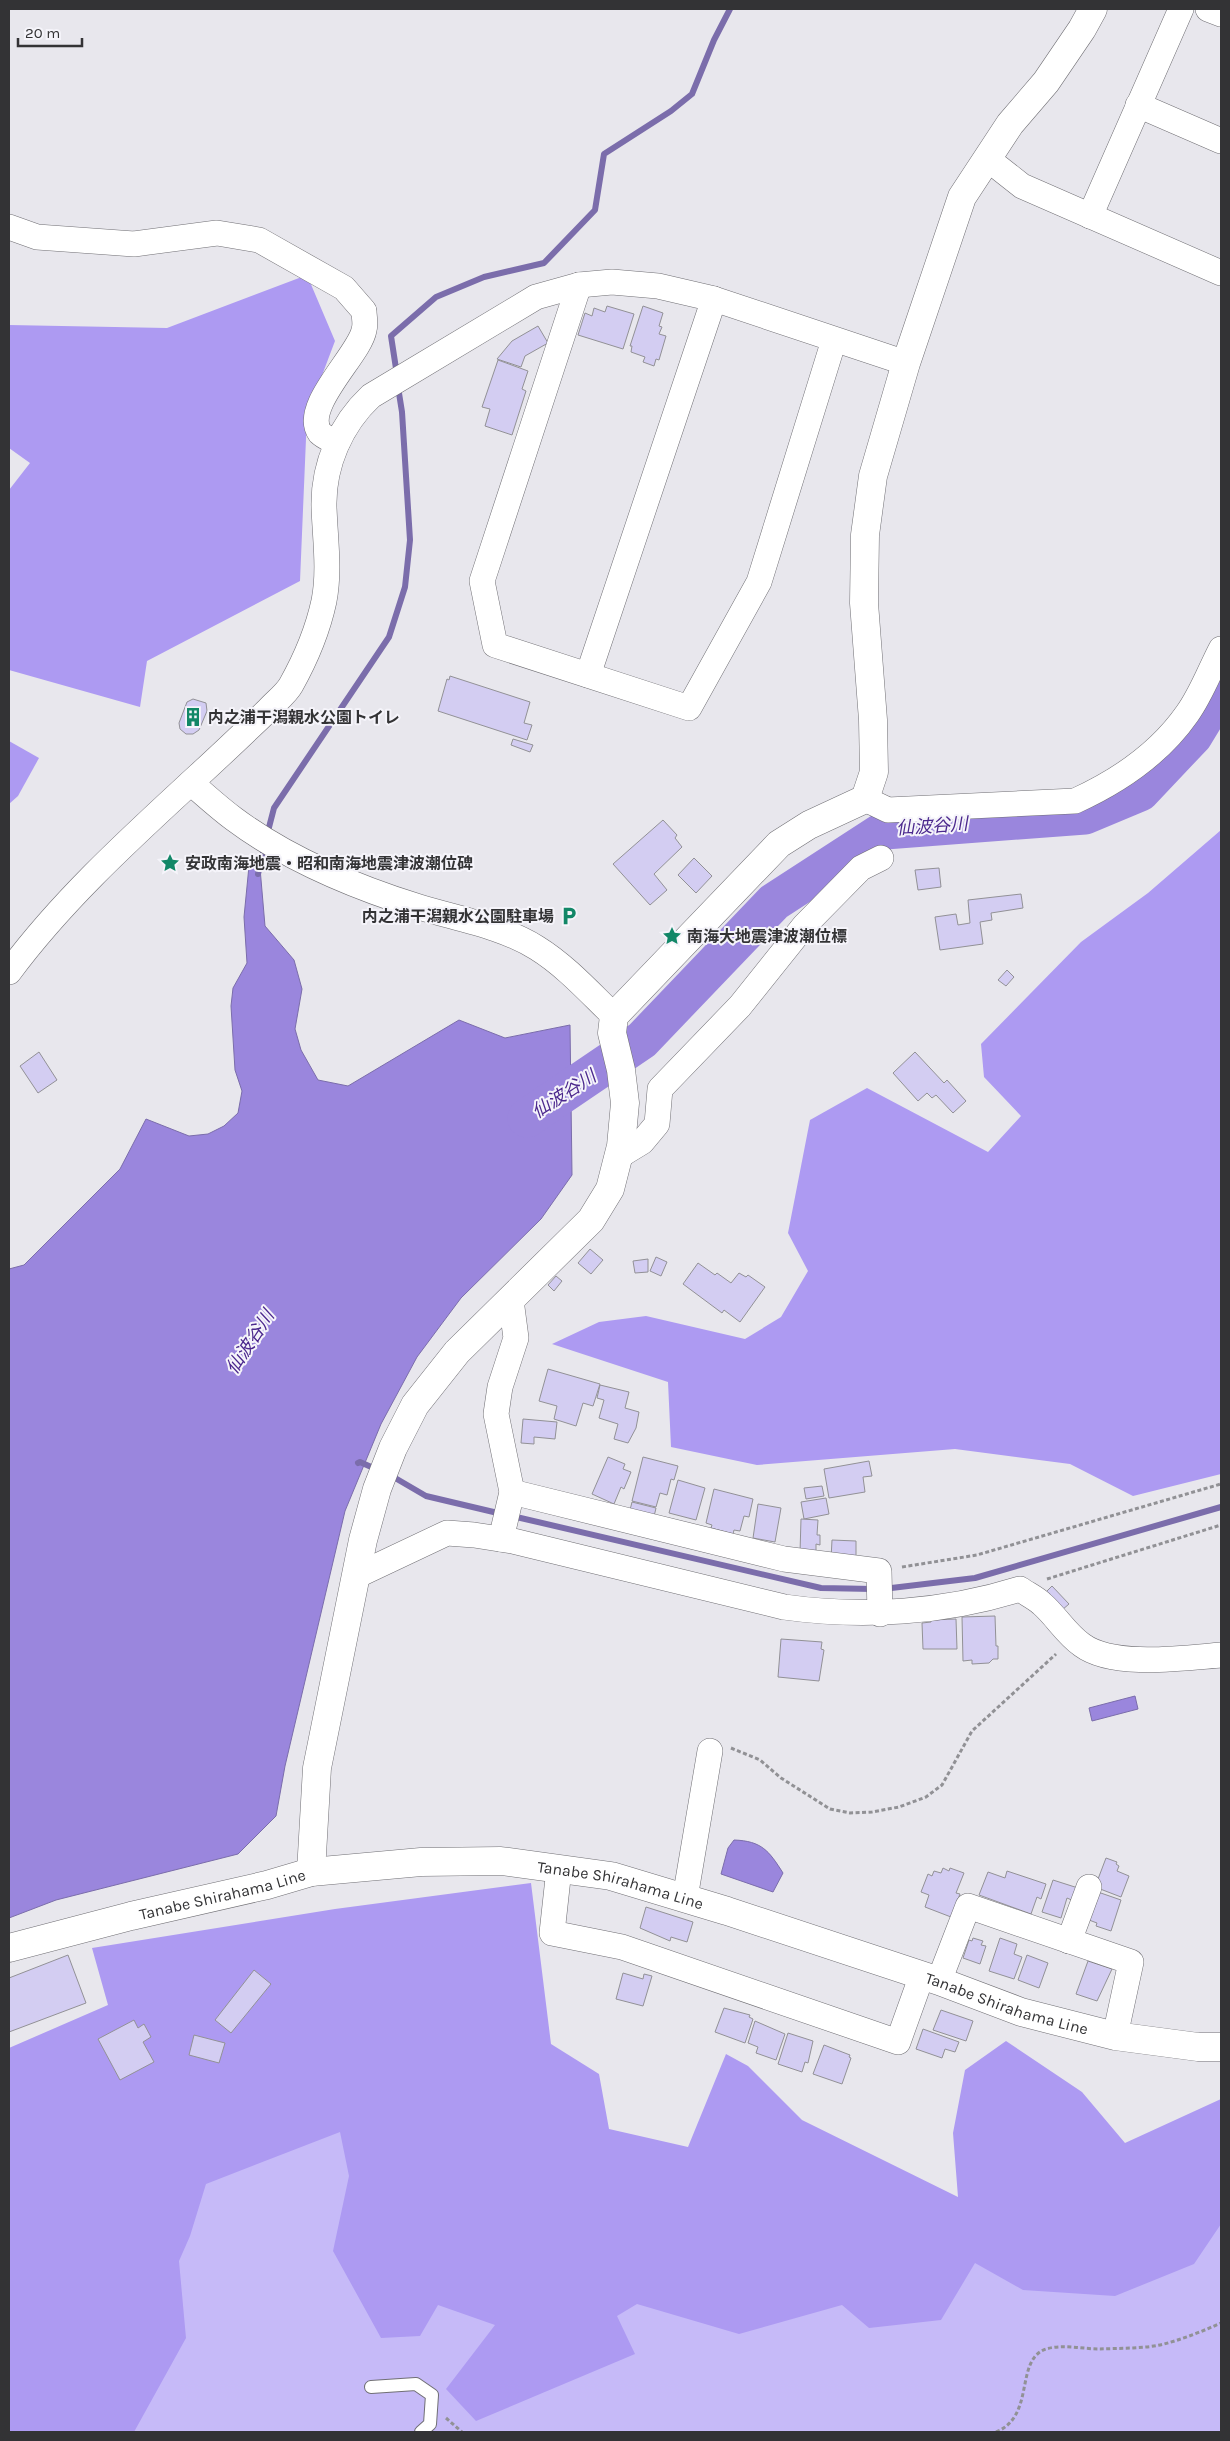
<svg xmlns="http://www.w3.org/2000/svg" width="1230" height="2441" font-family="Karla,'Noto Sans JP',sans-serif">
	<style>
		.green { fill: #c6baf8 }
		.forest { fill: #ad9af2 }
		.water { fill: #9a86dd; stroke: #7b6dab }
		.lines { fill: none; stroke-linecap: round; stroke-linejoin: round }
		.stream { stroke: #7b6dab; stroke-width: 6 }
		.river { stroke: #9a86dd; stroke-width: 39 }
		.building { fill: #d3cdf2; stroke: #929196 }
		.service-casing { stroke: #706f74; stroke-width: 14 }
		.minor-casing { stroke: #706f74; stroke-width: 26 }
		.tertiary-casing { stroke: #706f74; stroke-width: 29 }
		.primary-casing { stroke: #706f74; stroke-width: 29 }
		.path { stroke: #919195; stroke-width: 3; stroke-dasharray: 4 2.5; stroke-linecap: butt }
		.service { stroke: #fff; stroke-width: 12 }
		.minor { stroke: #fff; stroke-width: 25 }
		.tertiary { stroke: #fff; stroke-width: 28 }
		.primary { stroke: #fff; stroke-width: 28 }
		.labels { text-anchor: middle; stroke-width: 4; stroke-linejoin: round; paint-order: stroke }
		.poi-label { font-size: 16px; font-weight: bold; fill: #333335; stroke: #f5f4fa; text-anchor: start }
		.street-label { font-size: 16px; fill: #333335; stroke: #f5f4fa }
		.water-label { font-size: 18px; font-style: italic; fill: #4b288d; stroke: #f5f4fa }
	</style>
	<rect width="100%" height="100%" fill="#e8e7ed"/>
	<polygon class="green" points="354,2116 394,2228 1221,2207 1221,2432 116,2432 169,2261 197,2164"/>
	<g class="forest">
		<polygon points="307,275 335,341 307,415 300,581 147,661 140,707 9,670 9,490 30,463 9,448 9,325 167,328"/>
		<polygon points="9,741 39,758 18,796 9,804"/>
		<polygon points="1221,830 1221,1474 1133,1496 1070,1464 955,1449 757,1465 671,1447 668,1382 552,1344 599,1322 646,1316 745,1339 781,1317 808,1271 788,1233 810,1120 867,1088 988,1152 1021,1116 984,1077 981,1044 1081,942 1148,893"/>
		<polygon points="531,1883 551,2044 599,2074 609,2129 688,2147 726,2054 748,2066 802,2120 958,2197 953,2133 965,2070 1006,2041 1082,2092 1125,2143 1221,2099 1221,2224 1194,2264 1115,2296 1023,2290 975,2263 941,2320 869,2328 842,2305 739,2334 637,2304 617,2316 635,2354 476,2421 446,2389 495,2325 438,2305 420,2336 381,2338 333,2251 349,2176 340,2132 206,2184 190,2236 179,2261 186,2338 134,2432 9,2431 9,2048 108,2005 92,1948 335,1909"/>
	</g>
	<g class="water">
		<polygon points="249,866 260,868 265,926 294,960 302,989 295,1029 301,1050 318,1080 348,1086 459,1020 505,1038 570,1025 572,1175 541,1219 461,1298 417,1357 381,1424 345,1511 285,1766 276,1816 238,1854 56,1900 9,1918 9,1269 24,1265 120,1169 146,1119 189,1136 208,1134 224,1126 238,1113 242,1091 235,1070 231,1006 233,988 247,963 244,917"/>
		<polygon points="1135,1696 1138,1709 1092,1721 1089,1708"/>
		<path d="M734 1840C762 1841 769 1851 783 1873L773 1892 721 1874 728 1848Z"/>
	</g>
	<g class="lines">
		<g class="stream">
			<polyline points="397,375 391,336 436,297 484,277 544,263 595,210 604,154 671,111 692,94 714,40 730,9"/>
			<polyline points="267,835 274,808 389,637 405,587 410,540 402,412 398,387"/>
			<polyline points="258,874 265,845"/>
			<polyline points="358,1463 360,1462 378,1470"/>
			<polyline points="390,1475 426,1496 502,1514"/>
			<polyline points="512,1516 821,1588 873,1589"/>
			<polyline points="883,1589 975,1578 1221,1507"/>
		</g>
		<polyline class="river" points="527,1118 642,1040 774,902 885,830 1085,815 1140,792 1193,736 1221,690"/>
	</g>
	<g class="building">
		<polygon points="607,306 634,314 623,349 578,335 585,313 592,316 594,308 605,312"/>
		<polygon points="643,306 663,313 659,326 662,327 659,334 666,336 659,360 656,359 654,366 643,362 645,357 631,352 632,346 630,346"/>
		<polygon points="538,326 548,343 525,356 521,367 497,359 512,341"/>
		<polygon points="498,360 528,371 522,389 526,391 512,435 485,426 490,409 482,407"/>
		<polygon points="450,676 530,702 524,723 532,725 527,740 438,711 447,679 449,680"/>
		<polygon points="193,699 206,703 207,711 199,730 193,734 186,734 180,729 179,723 187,702"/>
		<polygon points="513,739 533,745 530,752 511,745"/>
		<polygon points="663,820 677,835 675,838 682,847 654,874 667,890 650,905 613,864"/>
		<polygon points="694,858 712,876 696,893 678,875"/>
		<polygon points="939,868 941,887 918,890 915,870"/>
		<polygon points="1021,894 1023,908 991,913 992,920 980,922 983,944 940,950 935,917 956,914 958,925 970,923 968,900"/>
		<polygon points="1007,970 1014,977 1006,986 998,980"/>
		<polygon points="39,1052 57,1080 38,1093 20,1066"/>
		<polygon points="915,1052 944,1083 947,1080 966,1101 953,1113 936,1095 932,1098 927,1093 918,1101 893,1073"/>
		<polygon points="590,1249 603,1260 591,1274 578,1263"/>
		<polygon points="656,1257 667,1262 661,1276 650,1271"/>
		<polygon points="648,1259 648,1272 635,1273 633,1261"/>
		<polygon points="698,1263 715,1275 717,1273 731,1283 739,1273 746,1277 748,1275 765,1287 740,1322 724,1310 722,1313 683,1284"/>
		<polygon points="556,1276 562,1281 554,1291 548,1285"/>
		<polygon points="548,1369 600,1384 593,1406 583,1403 576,1426 554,1419 557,1406 539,1401"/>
		<polygon points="600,1385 629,1392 625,1408 639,1412 636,1428 628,1443 614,1439 618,1424 599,1418 604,1400 597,1398"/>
		<polygon points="523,1419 557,1422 555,1439 534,1437 534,1444 521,1443"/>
		<polygon points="608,1457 625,1464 623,1469 631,1472 624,1489 621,1487 614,1504 592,1494"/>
		<polygon points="643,1457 678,1466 674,1480 671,1479 667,1495 660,1493 656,1507 632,1501"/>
		<polygon points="869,1461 872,1476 863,1477 865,1492 829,1498 824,1469"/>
		<polygon points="678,1480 705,1488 696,1520 669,1513"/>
		<polygon points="822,1486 824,1496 806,1499 804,1488"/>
		<polygon points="714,1489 753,1499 749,1517 744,1516 740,1531 734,1530 733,1534 711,1528 712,1525 706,1523"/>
		<polygon points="826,1498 829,1514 804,1519 801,1502"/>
		<polygon points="632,1502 656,1508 653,1521 629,1514"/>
		<polygon points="758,1504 781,1508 775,1542 753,1538"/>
		<polygon points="801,1519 818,1520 817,1535 820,1535 820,1545 816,1544 816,1554 800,1553"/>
		<polygon points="832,1540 856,1541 856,1560 831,1559"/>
		<polygon points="1052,1586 1069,1604 1062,1610 1046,1592"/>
		<polygon points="995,1616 996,1646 998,1646 998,1659 993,1659 989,1663 972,1664 972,1660 963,1661 962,1617"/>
		<polygon points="956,1619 957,1649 923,1649 922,1623 931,1622 931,1620"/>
		<polygon points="781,1639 822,1642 821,1649 824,1650 819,1681 778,1677"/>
		<polygon points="1106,1858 1117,1862 1116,1864 1119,1866 1117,1871 1129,1876 1121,1897 1095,1887"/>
		<polygon points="943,1868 949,1871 950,1868 964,1873 956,1893 960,1894 951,1917 925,1907 929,1895 921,1892 928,1874 932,1876 934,1871 941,1873"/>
		<polygon points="1007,1871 1046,1884 1041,1899 1037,1897 1031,1914 979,1895 988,1872 1005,1878"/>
		<polygon points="1053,1880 1078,1888 1074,1901 1067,1898 1061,1918 1042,1912"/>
		<polygon points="1095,1891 1121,1900 1111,1931 1096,1926 1097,1923 1089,1920"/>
		<polygon points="646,1907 693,1922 687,1942 671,1937 670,1941 640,1928"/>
		<polygon points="973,1938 983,1941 981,1945 986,1946 980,1964 963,1958 969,1940 972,1941"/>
		<polygon points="1000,1938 1017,1944 1014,1954 1022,1957 1014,1979 989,1971"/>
		<polygon points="68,1955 86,2003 9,2032 9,1978"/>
		<polygon points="1027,1955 1048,1963 1039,1988 1018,1980"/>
		<polygon points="1088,1961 1112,1969 1097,2001 1076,1994"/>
		<polygon points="254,1970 271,1984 231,2033 215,2020"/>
		<polygon points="623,1973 643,1979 644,1974 652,1976 643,2006 616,1999"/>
		<polygon points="724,2008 750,2015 749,2017 753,2019 745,2043 715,2032"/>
		<polygon points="941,2010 973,2021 966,2041 933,2030"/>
		<polygon points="134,2020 138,2028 144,2024 151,2037 143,2042 154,2062 120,2080 98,2039"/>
		<polygon points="755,2021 785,2034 776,2060 756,2053 758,2047 748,2043"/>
		<polygon points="923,2029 959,2042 955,2052 945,2049 942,2058 916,2049"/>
		<polygon points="788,2033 813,2041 808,2063 805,2062 802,2072 778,2064"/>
		<polygon points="194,2035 225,2043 219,2063 189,2055"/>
		<polygon points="824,2045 850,2055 849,2057 851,2058 842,2084 813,2074"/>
	</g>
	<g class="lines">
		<g class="service-casing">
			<polyline id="service" points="371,2387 416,2384 432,2395 430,2424 421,2432"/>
		</g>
		<g class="minor-casing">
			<g id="minor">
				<polyline points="1208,9 1221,14"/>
				<polyline points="1138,105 1221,141"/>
				<polyline points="989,160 1022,186 1221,273"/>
				<polyline points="1090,216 1181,9"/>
				<path d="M9 227 37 237 134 244 217 233 259 240 344 288 364 311C364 317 366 324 364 330 360 354 301 407 320 433 324 437 332 440 337 443"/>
				<polyline points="579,285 482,581 495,645 689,708 759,582 834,340"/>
				<polyline points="588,675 714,299"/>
				<path d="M191 783C205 795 219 808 234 819 289 860 355 887 419 907 458 919 502 926 537 948 566 966 590 993 614 1016"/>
				<path d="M865 799 888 810 1075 801C1119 781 1159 754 1187 714 1201 695 1210 670 1221 649"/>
				<path d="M9 972C63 899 133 836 199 775 223 753 245 732 268 710 275 702 286 694 291 685 305 660 318 629 324 601 330 570 325 538 324 507 323 465 341 424 371 396L536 297 579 285 612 282 658 286 714 299 906 363"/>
				<polyline points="619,1156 642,1142 657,1124 660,1089 740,1006 804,926 861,868 881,858"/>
				<polyline points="512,1492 784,1559 879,1571 880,1614"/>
				<polyline points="501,1539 512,1492 496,1414 500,1387 516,1338 511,1300"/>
				<path d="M356 1576 447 1533 474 1535 513 1541 784 1607C862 1618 944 1613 1020 1589 1027 1594 1036 1598 1042 1604 1056 1616 1066 1634 1082 1645 1113 1668 1183 1658 1221 1655"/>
				<polyline points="559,1869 552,1933 622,1947 898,2042 922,1975"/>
				<polyline points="685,1898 710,1751"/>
				<polyline points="1069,1941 1089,1887"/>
				<polyline points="939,1981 968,1906 1131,1962 1115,2036"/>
			</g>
		</g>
		<g class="tertiary-casing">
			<polyline id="tertiary" points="311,1872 317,1768 363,1540 377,1489 393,1448 415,1405 457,1352 591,1220 610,1189 621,1146 625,1103 621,1070 612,1033 614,1016 779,844 809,825 865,799 874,772 873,720 864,603 865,535 873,476 906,363 962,197 1010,124 1046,82 1082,29 1093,9"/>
		</g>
		<g class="primary-casing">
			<g id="primary">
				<path id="s1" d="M9 1948 131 1916 267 1885 311 1872 421 1862 501 1861 611 1876 727 1911 939 1981 1021 2012 1115 2036 1198 2047H1221"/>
			</g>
		</g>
		<g class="path">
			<polyline points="902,1567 977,1555 1221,1484"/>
			<polyline points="1047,1579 1221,1525"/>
			<polyline points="731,1748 760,1760 781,1778 830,1809 850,1813 872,1812 899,1807 926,1797 942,1785 972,1731 1056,1654"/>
			<polyline points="446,2418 462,2432"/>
			<path d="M996 2432C1036 2416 1014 2360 1046 2349 1062 2344 1083 2349 1100 2349 1120 2348 1144 2349 1164 2344 1183 2339 1203 2331 1221 2323"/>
		</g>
		<use href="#service" class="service"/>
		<use href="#minor" class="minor"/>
		<use href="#tertiary" class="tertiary"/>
		<use href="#primary" class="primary"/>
	</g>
	<defs>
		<g id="building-bare" transform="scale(1.5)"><path d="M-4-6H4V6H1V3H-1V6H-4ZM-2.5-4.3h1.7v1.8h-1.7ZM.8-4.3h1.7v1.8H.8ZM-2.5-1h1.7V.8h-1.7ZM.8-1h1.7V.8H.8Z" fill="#128767" stroke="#f5f4fa" stroke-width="2.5" paint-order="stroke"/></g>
		<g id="sight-bare" transform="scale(1.5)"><path d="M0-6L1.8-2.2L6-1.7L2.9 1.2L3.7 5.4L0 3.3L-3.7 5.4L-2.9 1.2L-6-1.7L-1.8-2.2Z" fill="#128767" stroke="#f5f4fa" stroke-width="2.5" paint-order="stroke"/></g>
		<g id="parking-bare" transform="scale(1.5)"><path d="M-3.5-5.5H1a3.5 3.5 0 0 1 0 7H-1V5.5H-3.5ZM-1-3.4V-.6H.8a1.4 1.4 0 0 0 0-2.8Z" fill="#128767" stroke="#f5f4fa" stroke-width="2.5" paint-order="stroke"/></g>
	</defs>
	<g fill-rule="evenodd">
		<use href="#building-bare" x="193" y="717"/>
		<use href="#sight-bare" x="170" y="863"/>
		<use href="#parking-bare" x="569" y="916"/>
		<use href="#sight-bare" x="672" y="936"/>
	</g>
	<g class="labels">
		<g class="poi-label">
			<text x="208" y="723">内之浦干潟親水公園トイレ</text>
			<text x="185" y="869">安政南海地震・昭和南海地震津波潮位碑</text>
			<text x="554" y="922" text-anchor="end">内之浦干潟親水公園駐車場</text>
			<text x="687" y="942">南海大地震津波潮位標</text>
		</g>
		<g class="street-label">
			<text dy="6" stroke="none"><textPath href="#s1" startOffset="624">Tanabe Shirahama Line</textPath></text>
			<text dy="6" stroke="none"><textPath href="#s1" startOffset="220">Tanabe Shirahama Line</textPath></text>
			<text dy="6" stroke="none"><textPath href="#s1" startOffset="1029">Tanabe Shirahama Line</textPath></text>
		</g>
		<g class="water-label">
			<text transform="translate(932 826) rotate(-4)" y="6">仙波谷川</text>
			<text transform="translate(564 1094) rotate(-33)" y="6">仙波谷川</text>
			<text transform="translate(250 1342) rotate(-57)" y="6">仙波谷川</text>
		</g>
	</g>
	<rect width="1230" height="2441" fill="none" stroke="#333335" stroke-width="20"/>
	<path d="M18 38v8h64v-8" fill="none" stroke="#333335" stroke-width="2.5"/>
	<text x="25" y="38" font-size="15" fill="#333335" stroke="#f5f4fa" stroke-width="4" paint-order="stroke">20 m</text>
</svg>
